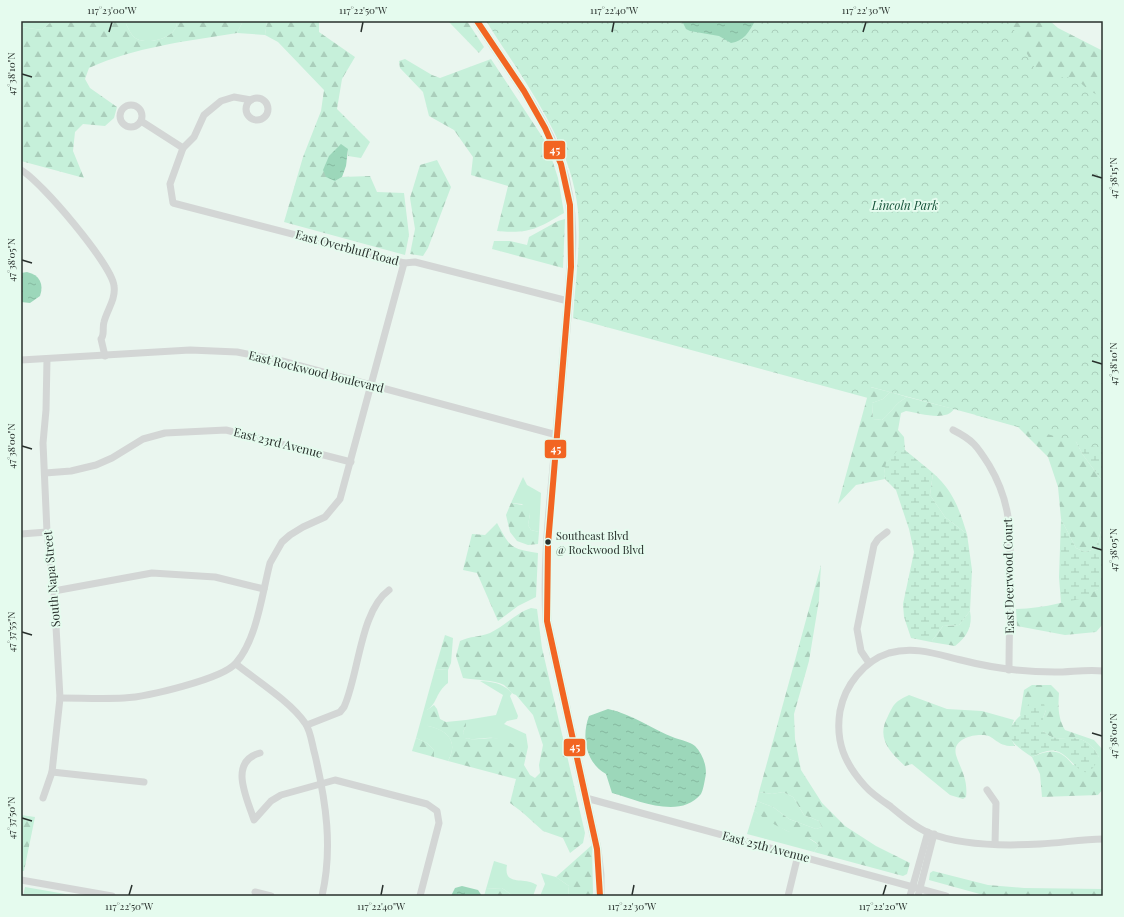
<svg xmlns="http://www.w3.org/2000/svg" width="1124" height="917" font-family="'Playfair Display',serif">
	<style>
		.green { fill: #c6f0da }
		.forest { fill: url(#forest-firs) }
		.wetland { fill: url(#wetland-marsh) }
		.park { fill: url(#park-crowns) }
		.water { fill: url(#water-ripples) }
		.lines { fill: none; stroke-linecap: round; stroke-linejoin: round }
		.minor { stroke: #d3d6d5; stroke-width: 7 }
		.major { stroke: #d3d6d5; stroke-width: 9 }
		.bus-1-casing { stroke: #e5fbee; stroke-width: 9 }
		.bus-1 { stroke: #f26522; stroke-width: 6 }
		.ticks { fill: none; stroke: #28302c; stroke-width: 1.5 }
		.bus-dot { fill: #28302c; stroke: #e5fbee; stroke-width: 1.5 }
		.labels { text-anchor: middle; stroke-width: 4; stroke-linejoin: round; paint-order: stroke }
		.bus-label { font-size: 11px; fill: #28302c; stroke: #e5fbee; text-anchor: start }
		.park-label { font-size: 12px; font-style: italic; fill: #145238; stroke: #e5fbee }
		.street-label { font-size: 12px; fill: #28302c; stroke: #e5fbee }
		.line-badge { stroke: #e5fbee; stroke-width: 1.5 }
		.badge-label { font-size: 11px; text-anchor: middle; font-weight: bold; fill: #fff }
		.neatline { fill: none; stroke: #28302c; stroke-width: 1.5 }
		.ticks-label { font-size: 10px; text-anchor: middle; fill: #28302c }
	</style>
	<defs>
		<pattern id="forest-firs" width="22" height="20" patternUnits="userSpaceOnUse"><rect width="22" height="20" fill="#c6f0da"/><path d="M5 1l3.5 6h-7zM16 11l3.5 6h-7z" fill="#aacebb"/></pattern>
		<pattern id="wetland-marsh" width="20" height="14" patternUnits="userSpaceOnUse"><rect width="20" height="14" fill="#c6f0da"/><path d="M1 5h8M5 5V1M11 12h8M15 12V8" fill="none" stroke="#aacebb"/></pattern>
		<pattern id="park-crowns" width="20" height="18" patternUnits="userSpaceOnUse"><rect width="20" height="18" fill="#c6f0da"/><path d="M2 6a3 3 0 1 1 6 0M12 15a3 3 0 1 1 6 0" fill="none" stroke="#aacebb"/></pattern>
		<pattern id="water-ripples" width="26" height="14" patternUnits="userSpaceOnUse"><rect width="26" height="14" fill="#9cd7ba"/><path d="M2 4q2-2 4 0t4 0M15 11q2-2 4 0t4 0" fill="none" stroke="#86b9a0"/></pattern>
	</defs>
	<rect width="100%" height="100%" fill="#eaf6ef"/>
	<g class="green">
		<polygon points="21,21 52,21 42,30 21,27"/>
		<path d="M126 21H177C178 38 149 45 137 39 131 36 129 29 126 24Z"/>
		<polygon points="243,21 267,21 265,35 237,33"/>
		<path d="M890 392 907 397C894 404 893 411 882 420L873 419 872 403 883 399Z"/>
		<polygon points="523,477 527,485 541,493 539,532 531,530 528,525 530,514 522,504 511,503"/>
		<path d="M435 669 448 670V683C435 693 438 703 427 710L428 726C447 730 459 741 448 761L434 757V750L427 743 416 738Z"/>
		<path d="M480 681C494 682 502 683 512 693L510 696 518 716 517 719 507 721 504 724 526 734 528 747 526 756C518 748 505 739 493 738 483 737 475 741 464 738L463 732 466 726V720L496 715 503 695Z"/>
		<polygon points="759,792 772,794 783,792 793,797 804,815 819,821 822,827 816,829 789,819 773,807 757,801"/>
		<polygon points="754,811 787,831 802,834 819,845 814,852 747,834"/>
		<path d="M494 861 507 865C503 887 524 876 537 885L533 896H513L502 888 486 889Z"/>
		<polygon points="541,873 556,877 569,886 568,896 540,896 545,884"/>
		<polygon points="25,887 77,896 23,896"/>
	</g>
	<g class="forest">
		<path d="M52 21H126V24C129 29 131 36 137 39 149 45 178 38 177 21H243L237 33C187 41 135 47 89 68L85 79 90 88 117 107 114 118 105 126 83 124 75 132 73 151 84 178 21 161V27L42 30Z"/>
		<polygon points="267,21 319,21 319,32 355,57 342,79 337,109 370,142 361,158 348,156 348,149 335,181 342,177 370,176 377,192 404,193 409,235 405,255 284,222 303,157 321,111 324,90 278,42 265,35"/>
		<polygon points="448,21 467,21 484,47 479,53"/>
		<polygon points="969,21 1050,21 1058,28 1103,51 1103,105 864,144"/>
		<path d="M405 59 432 75 440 78 491 59 547 144 558 178 564 213C537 229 529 234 497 231L508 186 471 175 473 157 454 130 429 116 423 92 400 68 399 61Z"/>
		<polygon points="437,160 451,187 428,248 423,256 410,254 415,229 410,198 420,165"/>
		<polygon points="565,219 563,268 492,249 494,241 510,241 527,245 529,237 558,221"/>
		<polygon points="987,376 1067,425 1083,455 1103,482 1103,525 1095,549 1085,552 1076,548 1061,519 1058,487 1048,457 1018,427 975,415"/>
		<path d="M870 387 890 392 883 399 872 403 873 419 882 420C893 411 894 404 907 397L954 409C946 422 919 413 906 411L901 413 898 430 904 437 905 450C891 454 882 464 885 479L856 485 838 504Z"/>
		<path d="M933 473C954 492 959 509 967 534L945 517 930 495Z"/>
		<polygon points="511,503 528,506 530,514 528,525 531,530 539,532 538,544 528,545 517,541 510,532 506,515"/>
		<path d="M497 523C510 547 510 549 538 553L536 597 518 606 498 621 477 573 463 570 472 534 485 535Z"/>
		<path d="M821 565 819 600 809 661 794 714 795 739 801 770 822 803 845 826 876 846 910 863 907 874 903 876 814 852 819 845C809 836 798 835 787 831 775 826 764 818 754 811L757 801 773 807 789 819 816 829 822 827 819 821 804 815 793 797 783 792 772 794 759 792Z"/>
		<path d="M1098 589H1103V624L1096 632 1065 635 1017 626 1016 609C1045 608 1072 602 1098 589Z"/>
		<path d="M531 608 537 609 542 648 585 833 583 843 570 853 563 838 543 831 522 812 510 803 516 779 448 761C459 741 447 730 428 726L425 719 427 710 434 705 437 709 440 719 446 722 466 720V726L463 732 465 738C475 741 483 738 493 738 506 738 518 747 526 756L524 765 530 775 535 778 540 773 539 765 543 745 533 715 516 695C510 693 508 688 504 685 494 680 475 680 463 678L456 656 460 641C470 636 480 637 490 633 505 626 516 613 531 608Z"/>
		<path d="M970 611C973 626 967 637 955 646L931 642 943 626 959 625Z"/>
		<polygon points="445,635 453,638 451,663 448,670 435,669"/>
		<path d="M1032 685H1051L1059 693C1058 707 1058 718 1065 730L1094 740 1103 750V789L1098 795 1042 797 1040 774 1032 757C1050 749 1060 748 1073 765L1099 757C1081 723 1059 749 1043 731V718L1046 710 1020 715 1024 690Z"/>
		<path d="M909 695 947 709 982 711 1014 720C1010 730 1009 736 1015 746 996 747 996 736 984 735 972 734 952 739 956 755 958 762 962 769 964 776 966 782 967 790 966 797L963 799 950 795 912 764 905 766C889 751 876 738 888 716 895 702 895 702 909 695Z"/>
		<polygon points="416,738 427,743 434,750 434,757 412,751"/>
		<polygon points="21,815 35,817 24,871 21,871"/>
		<polygon points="592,845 593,893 592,896 568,896 569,886 556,877"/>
		<polygon points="933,871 988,885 1024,888 1103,889 1103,896 987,896 929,880 930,873"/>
		<polygon points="502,888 513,896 484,896 486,889"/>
	</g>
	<g class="wetland">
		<polygon points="1103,419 1103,482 1083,455 1067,425"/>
		<polygon points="905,450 933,473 930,495 945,517 967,534 972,570 970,611 959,625 943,626 931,642 911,638 904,617 903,604 914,552 909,529 896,490 885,479 884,474 885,465 890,458 896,452"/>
		<polygon points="1061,519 1076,548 1085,552 1095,549 1103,525 1103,589 1098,589 1080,599 1061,603 1059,577"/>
		<path d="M1039 700 1043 701 1046 710 1043 718V731C1060 749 1081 723 1099 757 1084 792 1075 756 1056 751 1047 749 1039 754 1032 757 1014 745 999 735 1020 716 1024 711 1027 705 1032 701Z"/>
	</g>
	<path class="park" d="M486 21H1011L1014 30 1042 81C1050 81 1056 77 1064 77 1076 77 1080 83 1089 90 1093 93 1098 95 1103 97V449L871 387 868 398 573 318C575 283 581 247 578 211 572 142 522 78 486 21Z"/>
	<g class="water">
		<path d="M682 21H755C749 32 744 41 731 43L719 36 690 31 686 29Z"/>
		<polygon points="341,144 348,149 346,166 342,177 335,181 326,177 323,170 329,156"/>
		<path d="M27 272C40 275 44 284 40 296L30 303 21 302V273Z"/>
		<path d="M608 709C632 714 652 729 675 738 681 740 690 742 695 746 703 754 708 768 705 779 704 784 703 790 701 794 680 820 637 800 612 793L606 774C586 763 581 737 589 716Z"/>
		<polygon points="462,886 478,890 482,896 451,896 455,888"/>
	</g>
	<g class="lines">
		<g class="minor">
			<circle cx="257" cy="109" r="11"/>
			<polyline points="251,100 234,97 221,101 204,115 194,137 183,148 170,184 173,203 404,263 415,262 568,301"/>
			<circle cx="131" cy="116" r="11"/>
			<polyline points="141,121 183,148"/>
			<path d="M21 170C41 181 112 265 114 286 116 299 107 310 104 322 102 328 105 334 101 339L105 356"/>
			<polyline points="21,360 190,350 237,352 282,361 557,435"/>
			<path d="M953 430C973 440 977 446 989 465 1014 507 1010 539 1010 585 1010 614 1009 642 1009 670"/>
			<polyline points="45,473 71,471 96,465 112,458 143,439 165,433 226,430 351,462"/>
			<polyline points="21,534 47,532"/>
			<polyline points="54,591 152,573 215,577 264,589"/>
			<polyline points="869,663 861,651 857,629 874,545 878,539 887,532"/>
			<path d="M236 664C256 680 291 702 305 723 311 731 312 745 315 755 326 802 333 848 322 896"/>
			<path d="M1103 671C1088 669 1071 672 1055 672 1023 672 992 668 961 660 936 654 915 646 889 653 864 661 845 685 840 711 835 742 845 764 865 786 872 794 881 800 890 806 902 816 915 827 929 833 962 846 1005 846 1040 844 1061 843 1082 839 1103 839"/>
			<path d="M60 698C81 698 103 699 124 698 146 697 223 679 236 663 257 639 262 594 270 563L282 542 290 535 303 527 325 517 340 499 404 263"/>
			<path d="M307 725 340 712 344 707C359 674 360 611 389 590"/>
			<path d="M260 753C228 762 247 798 254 820L271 801 281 795 335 780 427 804 437 811 439 823 420 896"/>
			<polyline points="52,772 144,782"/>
			<polyline points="987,790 996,803 995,844"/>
			<polyline points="43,798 52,772 60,698 54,591 47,532 43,443 46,410 47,359"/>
			<polyline points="586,798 946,896"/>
			<polyline points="21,880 112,896"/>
			<polyline points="255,892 271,896"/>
			<polyline points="788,896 798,855"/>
			<polyline points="910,896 928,832"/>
			<polyline points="918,896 934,834"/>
		</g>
		<path class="major" d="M477 21C504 63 546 117 561 164 579 217 570 275 566 329 562 375 558 421 554 467 549 519 544 569 547 621L597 849 600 875V896"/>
		<g class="bus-1-casing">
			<polyline id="bus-1" points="477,21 524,91 545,128 561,164 570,205 571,267 548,544 547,621 597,849 600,896"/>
		</g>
		<use href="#bus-1" class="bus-1"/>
	</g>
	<path class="ticks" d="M109 32 112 22M361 32 363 22M612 32 614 22M863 32 866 22M22 74 32 77M1092 175 1102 178M22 260 32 263M1092 361 1102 364M22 446 32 449M1092 547 1102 550M22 632 32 635M1092 733 1102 736M22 818 32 821M129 895 132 885M381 895 383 885M632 895 634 885M883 895 886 885"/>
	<circle class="bus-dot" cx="548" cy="542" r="3.5"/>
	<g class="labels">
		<g class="bus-label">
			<text x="556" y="540">Southeast Blvd<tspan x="556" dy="14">@ Rockwood Blvd</tspan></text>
		</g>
		<g class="park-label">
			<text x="905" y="210">Lincoln Park</text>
		</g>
		<g class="street-label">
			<text transform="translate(347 248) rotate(15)" y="4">East Overbluff Road</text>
			<text transform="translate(316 372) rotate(14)" y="4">East Rockwood Boulevard</text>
			<text transform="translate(278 443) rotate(14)" y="4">East 23rd Avenue</text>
			<text transform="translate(1009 576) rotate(-91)" y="4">East Deerwood Court</text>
			<text transform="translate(52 579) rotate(-95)" y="4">South Napa Street</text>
			<text transform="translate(766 847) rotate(15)" y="4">East 25th Avenue</text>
		</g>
	</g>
	<g class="line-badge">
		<rect x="543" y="140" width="23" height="20" rx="4" fill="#f26522"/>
		<rect x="544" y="439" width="23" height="20" rx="4" fill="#f26522"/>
		<rect x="563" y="738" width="23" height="19" rx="4" fill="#f26522"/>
	</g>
	<g class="badge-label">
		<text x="555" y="154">45</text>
		<text x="556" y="453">45</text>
		<text x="575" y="751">45</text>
	</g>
	<rect width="1124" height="917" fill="none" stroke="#e5fbee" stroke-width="44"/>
	<rect x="22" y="22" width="1080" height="873" class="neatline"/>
	<g class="ticks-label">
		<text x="112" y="14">117°23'00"W</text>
		<text x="363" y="14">117°22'50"W</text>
		<text x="614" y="14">117°22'40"W</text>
		<text x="866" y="14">117°22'30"W</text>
		<text transform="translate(11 74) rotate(-90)" y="4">47°38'10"N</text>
		<text transform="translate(1113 178) rotate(-90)" y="4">47°38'15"N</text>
		<text transform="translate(11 260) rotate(-90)" y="4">47°38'05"N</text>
		<text transform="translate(1113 364) rotate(-90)" y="4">47°38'10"N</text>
		<text transform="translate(11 446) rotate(-90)" y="4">47°38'00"N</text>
		<text transform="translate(1113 550) rotate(-90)" y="4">47°38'05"N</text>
		<text transform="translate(11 632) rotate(-90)" y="4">47°37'55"N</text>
		<text transform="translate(1113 736) rotate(-90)" y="4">47°38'00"N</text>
		<text transform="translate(11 818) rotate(-90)" y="4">47°37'50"N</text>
		<text x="129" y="910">117°22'50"W</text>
		<text x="381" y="910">117°22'40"W</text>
		<text x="632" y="910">117°22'30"W</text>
		<text x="883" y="910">117°22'20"W</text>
	</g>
</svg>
